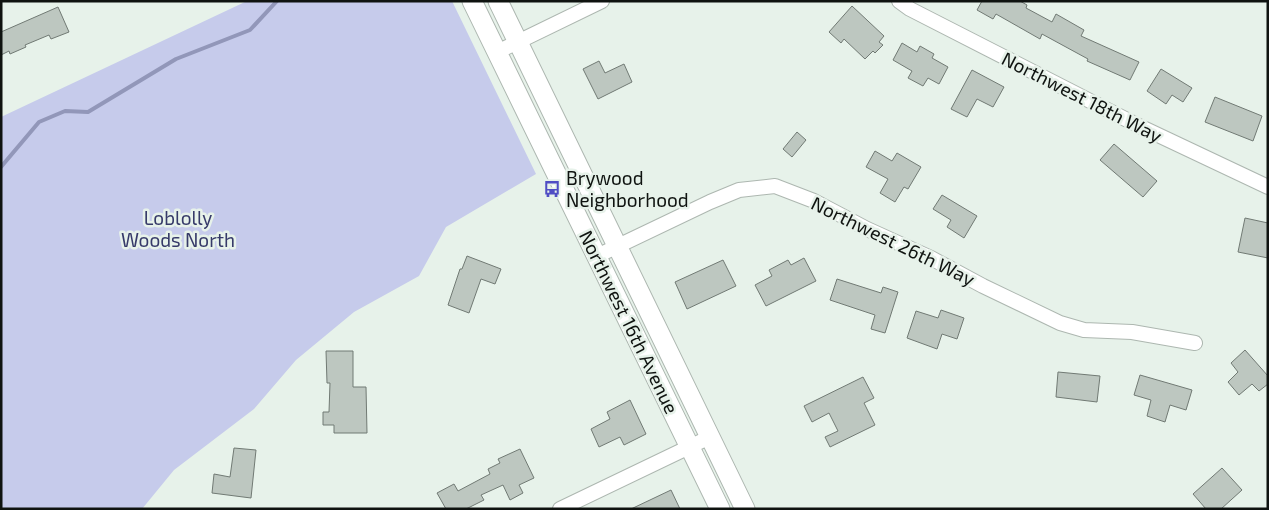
<svg xmlns="http://www.w3.org/2000/svg" width="1269" height="510" font-family="'Exo 2',sans-serif">
	<style>
		.green { fill: #c6cbeb }
		.lines { fill: none; stroke-linecap: round; stroke-linejoin: round }
		.stream { stroke: #9297b9; stroke-width: 4 }
		.building { fill: #bdc7c0; stroke: #717a74 }
		.street-casing { stroke: #adb7b0; stroke-width: 16 }
		.secondary-casing { stroke: #adb7b0; stroke-width: 21 }
		.street { stroke: #fff; stroke-width: 14 }
		.secondary { stroke: #fff; stroke-width: 19 }
		.labels { text-anchor: middle; stroke-width: 5; stroke-linejoin: round; paint-order: stroke }
		.street-label { font-size: 19px; fill: #0f1310; stroke: #e7f2ea }
		.poi-label { font-size: 19px; fill: #0f1310; stroke: #e7f2ea; text-anchor: start }
		.park-label { font-size: 19px; fill: #363a69; stroke: #e7f2ea }
	</style>
	<rect width="100%" height="100%" fill="#e7f2ea"/>
	<polygon class="green" points="247,1 452,1 536,174 446,227 419,276 354,312 296,360 254,409 174,470 142,509 1,509 1,117"/>
	<g class="lines">
		<polyline class="stream" points="1,167 39,122 65,111 88,112 176,59 250,30 277,1"/>
	</g>
	<g class="building">
		<polygon points="982,1 1020,1 1027,5 1026,8 1052,22 1056,14 1084,30 1081,36 1139,62 1130,80 1087,61 1088,59 1042,34 1040,39 996,14 993,19 977,10"/>
		<polygon points="852,6 884,36 879,42 883,45 875,53 873,51 865,59 844,39 841,43 829,32"/>
		<polygon points="58,7 69,32 51,39 49,35 25,45 26,47 10,54 9,51 1,55 1,32"/>
		<polygon points="902,43 917,52 920,46 934,54 932,58 948,67 939,84 928,78 923,86 908,78 912,71 893,60"/>
		<polygon points="599,61 605,73 624,64 632,82 598,99 583,69"/>
		<polygon points="1161,69 1192,88 1183,102 1172,95 1166,104 1147,91"/>
		<polygon points="972,70 1004,87 993,107 977,99 967,117 951,109"/>
		<polygon points="1215,97 1262,116 1253,141 1205,122"/>
		<polygon points="797,132 806,140 792,157 783,149"/>
		<polygon points="1114,144 1157,181 1143,197 1100,160"/>
		<polygon points="875,151 892,161 897,153 921,167 908,189 904,187 895,202 880,193 888,179 866,167"/>
		<polygon points="942,195 977,216 964,238 947,227 951,220 933,209"/>
		<polygon points="1245,218 1268,223 1268,258 1238,252"/>
		<polygon points="467,256 501,269 495,284 481,279 469,313 448,305 460,269 462,269"/>
		<polygon points="804,258 816,281 766,306 755,285 772,276 769,270 788,260 791,265"/>
		<polygon points="723,260 736,286 687,309 675,282"/>
		<polygon points="837,279 881,293 883,287 898,292 885,333 871,329 875,315 830,300"/>
		<polygon points="941,310 964,318 957,339 942,334 937,349 907,338 916,311 938,318"/>
		<polygon points="1245,350 1268,376 1268,384 1259,391 1252,384 1239,395 1228,382 1238,372 1231,363"/>
		<polygon points="326,351 353,351 353,387 366,387 367,433 334,433 334,425 323,425 323,412 329,412 330,383 327,383"/>
		<polygon points="1058,372 1100,376 1097,402 1056,397"/>
		<polygon points="1140,375 1192,390 1186,410 1170,405 1165,422 1147,416 1151,400 1134,395"/>
		<polygon points="863,377 874,398 864,403 875,425 830,447 825,437 838,431 829,413 812,422 804,406"/>
		<polygon points="630,400 646,434 624,445 620,437 599,447 591,429 610,419 607,412"/>
		<polygon points="234,448 256,450 251,498 212,493 214,474 230,477"/>
		<polygon points="520,449 534,478 519,485 523,493 510,500 503,485 481,495 484,500 466,509 446,509 437,493 454,484 458,491 490,474 488,469 500,463 498,459"/>
		<polygon points="1222,468 1242,490 1221,509 1206,509 1193,494"/>
		<polygon points="671,490 680,509 631,509"/>
	</g>
	<g class="lines">
		<g class="street-casing">
			<g id="street">
				<polyline points="899,1 910,9 1139,126 1268,187"/>
				<polyline points="497,52 602,1"/>
				<polyline points="597,256 710,202 739,190 775,186 814,201 867,229 931,258 983,286 1060,323 1084,330 1132,332 1195,343"/>
				<polyline points="560,509 710,437"/>
			</g>
		</g>
		<g class="secondary-casing">
			<g id="secondary">
				<polyline points="472,1 720,509"/>
				<polyline points="498,1 745,509"/>
			</g>
		</g>
		<use href="#street" class="street"/>
		<use href="#secondary" class="secondary"/>
	</g>
	<defs>
		<g id="bus-bare" transform="scale(1.35)"><path d="M-5-6H5V4H4V6H2V4H-2V6H-4V4H-5ZM-3.5-4V0h7V-4ZM-3.5 1.2v1.5H-2V1.2ZM2 1.2v1.5H3.5V1.2Z" fill="#504dc4" stroke="#e7f2ea" stroke-width="2.5" paint-order="stroke"/></g>
	</defs>
	<g fill-rule="evenodd">
		<use href="#bus-bare" x="552" y="189"/>
	</g>
	<g class="labels">
		<g class="street-label">
			<text transform="translate(1082 97) rotate(27)" y="7">Northwest 18th Way</text>
			<text transform="translate(893 241) rotate(26)" y="7">Northwest 26th Way</text>
			<text transform="translate(629 322) rotate(64)" y="7">Northwest 16th Avenue</text>
		</g>
		<g class="poi-label">
			<text x="566" y="185">Brywood<tspan x="566" dy="22">Neighborhood</tspan></text>
		</g>
		<g class="park-label">
			<text x="178" y="225">Loblolly<tspan x="178" dy="22">Woods North</tspan></text>
		</g>
	</g>
	<rect width="1269" height="510" fill="none" stroke="#0f1310" stroke-width="5"/>
</svg>
